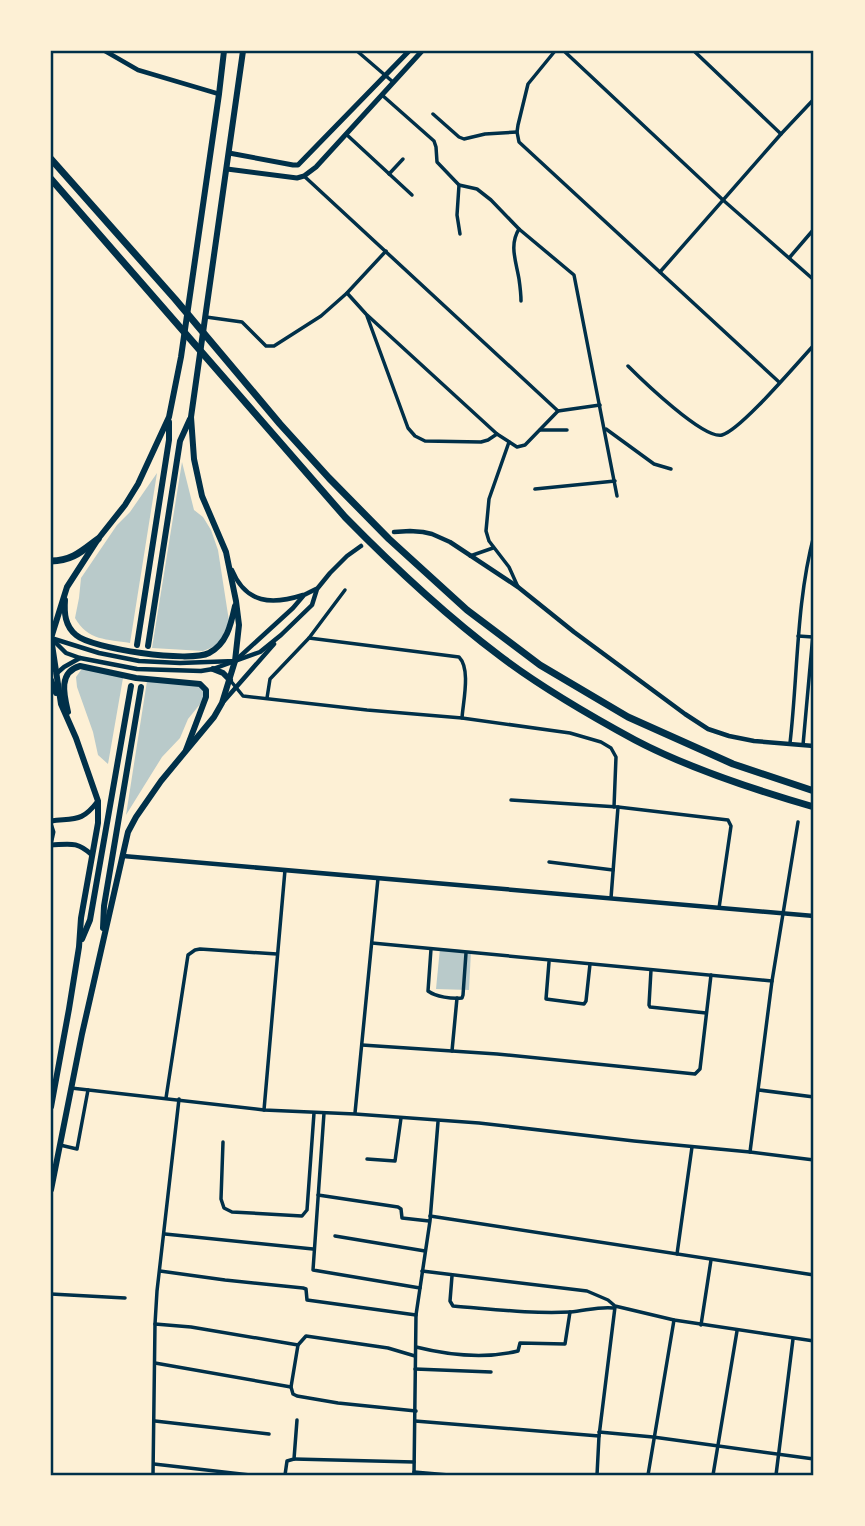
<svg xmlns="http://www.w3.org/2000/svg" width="865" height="1526" font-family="Rubik,sans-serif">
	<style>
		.green { fill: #b9caca }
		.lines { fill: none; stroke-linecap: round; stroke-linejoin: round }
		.minor { stroke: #003049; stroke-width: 3.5 }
		.tertiary { stroke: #003049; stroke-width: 4.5 }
		.secondary { stroke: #003049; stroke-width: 5 }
		.primary { stroke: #003049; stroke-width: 6 }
		.motorway { stroke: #003049; stroke-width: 7 }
		.neatline { fill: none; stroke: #003049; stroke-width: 2.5 }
	</style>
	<rect width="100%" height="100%" fill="#fdf0d5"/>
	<g class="green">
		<polygon points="182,462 194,510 203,517 211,530 218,550 229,621 221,640 213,647 203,651 152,648"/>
		<path d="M157 473 130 643C107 639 88 641 75 618L79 598 81 578 117 525 130 512Z"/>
		<polygon points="92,669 123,678 108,764 98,755 93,732 77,687 76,677 81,670"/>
		<polygon points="147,681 200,686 205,691 205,698 188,719 180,738 162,757 126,815"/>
		<polygon points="440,948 471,951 469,990 436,989"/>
	</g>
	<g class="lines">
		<g class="minor">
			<polyline points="357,51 393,82"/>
			<polyline points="555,51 528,84 518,125 517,132 519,142 779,382"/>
			<polyline points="564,51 723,200 814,280"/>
			<polyline points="694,51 781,134"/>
			<polyline points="382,95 434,141 436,147 437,162 459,185 477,189 491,200 519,229 574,275 617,496"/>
			<polyline points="433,114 459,137 464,139 485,134 517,132"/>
			<polyline points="346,134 412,195"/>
			<polyline points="389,174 403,159"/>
			<polyline points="304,176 558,411 600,405"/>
			<polyline points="459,185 457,215 460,234"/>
			<path d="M519 229C509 245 516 261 519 279 520 286 521 294 521 301"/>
			<polyline points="790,257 814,229"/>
			<polyline points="660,272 781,134 814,99"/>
			<polyline points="347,293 366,314 497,434 517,447 525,445 558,411"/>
			<polyline points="367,316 408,428 415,436 425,441 481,442 488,440 497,434"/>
			<polyline points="206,317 242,322 266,346 274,346 321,316 347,293 386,251"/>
			<path d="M628 366C642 380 704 440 722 435 741 430 798 362 814 345"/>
			<polyline points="606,429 654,464 671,469"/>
			<polyline points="540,430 567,430"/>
			<polyline points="509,442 489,499 486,531 489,541 509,567 518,587"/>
			<polyline points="535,489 615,481"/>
			<polyline points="470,556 493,548"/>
			<polyline points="798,636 813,637"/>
			<path d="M309 638 459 657C471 669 463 702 462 718"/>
			<polyline points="230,680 243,696 367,710 462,718 570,733 601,742 611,748 616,757 614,807"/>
			<polyline points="267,698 270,679 309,638 345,590"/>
			<path d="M790 743C798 674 796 603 814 535"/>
			<polyline points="803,745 814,623"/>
			<polyline points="511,800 618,807 611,898"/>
			<polyline points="618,807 728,820 731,826 719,908"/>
			<polyline points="549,862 613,870"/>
			<polyline points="372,943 772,981"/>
			<path d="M431 949 428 991C436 997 452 999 462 998L463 995 466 953"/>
			<polyline points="549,962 546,999 584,1004 586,1001 590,964"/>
			<polyline points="651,970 649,1005 650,1007 706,1013"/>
			<polyline points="362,1045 497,1054 695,1074 700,1069 711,975"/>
			<polyline points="452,1051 457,998"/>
			<polyline points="71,1088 264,1110 355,1114 479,1123 634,1141 750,1152 814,1160"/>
			<polyline points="759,1090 814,1097"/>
			<polyline points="166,1098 188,955 195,950 200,949 277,954"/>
			<polyline points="264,1110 285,870"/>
			<polyline points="324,1113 313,1270 420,1288"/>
			<polyline points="355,1113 378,878"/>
			<polyline points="223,1142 221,1199 224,1208 232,1212 302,1216 307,1210 314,1113"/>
			<polyline points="60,1145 77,1149 88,1090"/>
			<polyline points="750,1152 772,981 798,822"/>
			<polyline points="367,1159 395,1161 401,1118"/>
			<polyline points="318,1195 398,1207 401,1209 402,1218 429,1221"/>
			<polyline points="430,1216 814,1275"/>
			<polyline points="165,1234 313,1249"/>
			<polyline points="335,1236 425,1251"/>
			<polyline points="677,1254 692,1147"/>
			<polyline points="160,1271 225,1280 303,1288 306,1289 307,1300 416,1315"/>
			<polyline points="422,1271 587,1291 608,1300 615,1306 674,1320 814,1341"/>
			<path d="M452 1276 450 1301 453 1306C492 1309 531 1314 570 1312 585 1311 599 1306 614 1308"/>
			<polyline points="51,1294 125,1298"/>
			<polyline points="155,1324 191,1327 298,1345"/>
			<polyline points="701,1325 711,1260"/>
			<path d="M416 1347C448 1355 485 1359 518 1351L520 1343 565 1344 570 1312"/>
			<polyline points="415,1356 388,1348 306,1336 298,1345 291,1387 293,1394 297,1396 338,1403 416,1411"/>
			<polyline points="155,1363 291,1387"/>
			<polyline points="415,1369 491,1372"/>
			<polyline points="155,1421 269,1434"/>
			<polyline points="415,1421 599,1436"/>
			<polyline points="599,1432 653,1437 814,1459"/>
			<polyline points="294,1459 414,1462"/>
			<polyline points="154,1464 250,1475"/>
			<polyline points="414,1472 449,1475"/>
			<polyline points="153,1475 155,1324 157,1291 179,1099"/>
			<polyline points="285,1475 287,1461 294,1459 297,1420"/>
			<polyline points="414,1475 416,1315 430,1221 438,1122"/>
			<polyline points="597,1475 599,1436 615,1307"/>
			<polyline points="648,1475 674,1320"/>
			<polyline points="713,1475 737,1331"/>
			<polyline points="776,1475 793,1339"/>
		</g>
		<g class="tertiary">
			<polyline points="105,51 138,70 219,94"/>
			<polyline points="394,532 410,531 423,532 432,534 450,542 518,587 574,632 685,714 708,729 729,736 754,741 814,746"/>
			<path d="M232 570C246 604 272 605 303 595"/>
			<polyline points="51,638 66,653 80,658 137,669 201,671 213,669 260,652 281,635 312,605 317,589 330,573 347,556 361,546"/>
			<polyline points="51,638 99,653 139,661 180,663 235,661 293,608 304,595 316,589"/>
			<polyline points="56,674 64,667 80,658"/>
			<polyline points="224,701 274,644"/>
			<polyline points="123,856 814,916"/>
		</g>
		<g class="secondary">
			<polyline points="229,153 293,165 298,165 409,51"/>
			<polyline points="227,169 297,178 304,176 316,167 422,51"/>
			<path d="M51 821C76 818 82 822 98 801"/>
			<polyline points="51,826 53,832 51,841"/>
			<path d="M51 845C70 844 77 841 92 855"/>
		</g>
		<g class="primary">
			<path d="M65 600C64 613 65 626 76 635 92 649 190 663 209 653 227 644 231 624 235 606"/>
			<polyline points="137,645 169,440 169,422"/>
			<polyline points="148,646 180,441 190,419"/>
			<polyline points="213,669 223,673 230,680"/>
			<polyline points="51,680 56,693"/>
			<path d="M68 712C64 695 58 672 80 666L136 678 200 684 206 690V697L186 750"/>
			<polyline points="103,928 104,906 141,687"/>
			<polyline points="82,939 90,920 131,686"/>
			<polyline points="51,1107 69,1009 79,947 81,918 98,823 98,801 76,738 61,704 51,638 67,587 98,539 125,505 138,484 169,417 181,357 219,94 224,51"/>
			<polyline points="51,1190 82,1034 128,832 136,817 161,781 214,717 222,703 235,661 239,625 236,601 226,552 202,496 194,459 191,417 243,51"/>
		</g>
		<g class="motorway">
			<polyline points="51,159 175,299 280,424 329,478 389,539 467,610 540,665 628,717 733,764 814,791"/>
			<path d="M51 179 345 517C394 567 444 614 500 656 542 688 589 715 635 740 690 769 755 790 814 807"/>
			<path d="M51 561C72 561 82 551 98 539"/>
		</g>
	</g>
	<rect width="865" height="1526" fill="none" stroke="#fdf0d5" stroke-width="105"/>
	<rect x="52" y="52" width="760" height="1422" class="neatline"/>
</svg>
